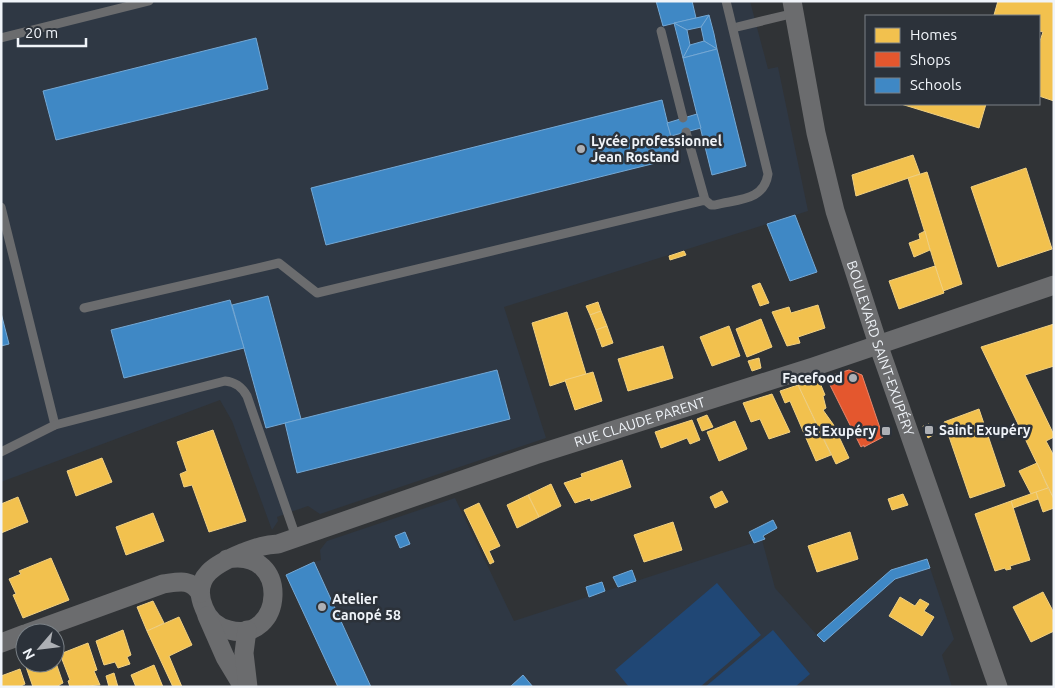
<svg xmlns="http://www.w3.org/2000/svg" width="1055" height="688" font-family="Ubuntu,sans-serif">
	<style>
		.built { fill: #2f3844 }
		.green { fill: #204775 }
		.homes { fill: #f2c14e; stroke: #f1d081 }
		.shops { fill: #e4572e; stroke: #e8866b }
		.schools { fill: #3f88c5; stroke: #74a8d5 }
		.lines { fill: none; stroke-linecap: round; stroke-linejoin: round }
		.lane { stroke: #6b6c6e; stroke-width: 9 }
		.street { stroke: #6b6c6e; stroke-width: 19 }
		.poi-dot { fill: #adb0b5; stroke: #2c323a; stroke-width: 2 }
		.labels { text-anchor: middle; stroke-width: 5; stroke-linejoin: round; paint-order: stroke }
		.poi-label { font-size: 14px; font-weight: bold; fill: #f0f4f9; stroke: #2c323a; text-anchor: start }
		.street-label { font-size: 14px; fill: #f0f4f9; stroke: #2c323a }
	</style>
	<rect width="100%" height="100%" fill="#303336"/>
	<g class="built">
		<polygon points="1,1 750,1 768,69 778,67 808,211 504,307 546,438 320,514 308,506 288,513 277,517 278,521 272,530 232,421 220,400 1,482"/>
		<polygon points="455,498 514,621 762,540 775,588 817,635 891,570 927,559 954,639 942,655 952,687 338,687 314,562 321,560 320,550 327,541"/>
	</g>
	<g class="green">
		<polygon points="717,583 761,635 700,687 629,687 615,670"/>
		<polygon points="773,630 810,674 795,687 705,687"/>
	</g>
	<g class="homes">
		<polygon points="998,1 1049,1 1054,3 1054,101 1039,96 1039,44 1043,32 1039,31 1039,16 994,15"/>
		<polygon points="901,104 986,104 979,128"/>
		<polygon points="913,155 920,174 856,196 852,175"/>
		<polygon points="1026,168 1052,249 998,267 971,187"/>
		<polygon points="927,172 962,284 943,291 908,178"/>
		<polygon points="925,231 930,250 914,257 909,243 920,239 919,234"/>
		<polygon points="684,251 686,255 670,260 669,256"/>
		<polygon points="935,266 944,293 899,309 889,281"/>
		<polygon points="760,283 769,303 760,306 752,286"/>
		<polygon points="598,302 601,311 590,315 586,306"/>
		<polygon points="818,305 825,328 798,337 800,343 787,346 772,312 789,307 791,313"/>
		<polygon points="601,311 607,326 596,330 590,315"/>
		<polygon points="567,312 586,374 550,386 532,323"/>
		<polygon points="761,319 772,347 747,357 736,329"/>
		<polygon points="1054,324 1054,366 1025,375 1054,435 1054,437 1046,441 1054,456 1054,499 981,347"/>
		<polygon points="607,326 613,343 602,347 596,330"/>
		<polygon points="729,326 740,356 712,366 700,337"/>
		<polygon points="663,346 673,378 628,391 618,359"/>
		<polygon points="759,358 761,368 752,371 748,361"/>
		<polygon points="593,372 602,401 575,410 565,380"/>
		<polygon points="818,378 825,395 823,396 826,408 823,410 833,424 849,458 836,464 798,385"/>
		<polygon points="798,385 831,455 816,461 790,401 785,403 780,391"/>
		<polygon points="772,394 790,432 769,439 760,419 751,422 743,403"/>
		<polygon points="979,409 1005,486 970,498 944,422"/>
		<polygon points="707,415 713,427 702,431 697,419"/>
		<polygon points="692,420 700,440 690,444 687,438 661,448 655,432"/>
		<polygon points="735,421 747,449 719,461 707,432"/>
		<polygon points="929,424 933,435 928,438 923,426"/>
		<polygon points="213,430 246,521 209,532 192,485 184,487 180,474 187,471 177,442"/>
		<polygon points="102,458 112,482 76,496 67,471"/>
		<polygon points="622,460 631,487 591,501 590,498 575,503 564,483 582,477 581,474"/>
		<polygon points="1037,463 1048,488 1031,494 1019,471"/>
		<polygon points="551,484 561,506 539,517 528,495"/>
		<polygon points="1048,488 1054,499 1054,508 1043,512 1036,492"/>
		<polygon points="722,491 728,502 715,508 710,497"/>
		<polygon points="1036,492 1038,499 1013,508 1011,501"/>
		<polygon points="903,494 908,505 892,510 888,499"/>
		<polygon points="528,495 539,517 517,528 507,505"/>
		<polygon points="18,497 28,522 1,533 1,504"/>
		<polygon points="1011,501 1030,560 1010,566 1011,569 1006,570 1005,568 995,571 975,514"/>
		<polygon points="479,503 500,546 489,551 494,562 490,564 464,510"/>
		<polygon points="153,513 164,541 126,555 116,527"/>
		<polygon points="673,522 682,550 644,562 634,535"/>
		<polygon points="850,532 858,559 817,572 808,546"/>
		<polygon points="51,558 69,600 23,618 13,595 16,594 9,579 21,574 19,571"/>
		<polygon points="1043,592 1054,613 1054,631 1031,642 1013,607"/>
		<polygon points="900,597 915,606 920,599 929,604 924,611 934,617 922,636 889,616"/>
		<polygon points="153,601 164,623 147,631 137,607"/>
		<polygon points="179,617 192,645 169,656 182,687 173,687 147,631"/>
		<polygon points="123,630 131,655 127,657 130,664 118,668 115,662 104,665 96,641"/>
		<polygon points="88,643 97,670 94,671 100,685 70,687 68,681 70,680 60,654"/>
		<polygon points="55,660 63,683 59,685 59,687 33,687 26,667 36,663 55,663"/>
		<polygon points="154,665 163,687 136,687 131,675"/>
		<polygon points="20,669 25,684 19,687 1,687 1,676"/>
		<polygon points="114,673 118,687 109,687 106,676"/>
	</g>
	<polygon class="shops" points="849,370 862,375 883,437 864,447 864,445 861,447 826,377"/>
	<g class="schools">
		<polygon points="656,1 692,1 696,18 663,26"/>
		<polygon points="709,15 714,34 717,49 704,41 701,27"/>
		<polygon points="709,15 701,27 687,30 674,23"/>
		<polygon points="674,23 687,30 690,45 683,58"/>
		<polygon points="256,38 268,89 56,140 43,91"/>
		<polygon points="704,41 717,49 683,58 690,45"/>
		<polygon points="717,49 746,166 712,175 683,58"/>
		<polygon points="662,100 676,158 326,245 311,188"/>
		<polygon points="697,114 701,128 671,136 667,123"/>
		<polygon points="795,215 817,272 790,281 767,224"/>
		<polygon points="268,296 301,419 266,428 232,305"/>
		<polygon points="230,300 244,348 124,378 111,330"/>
		<polygon points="1,313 9,344 1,346"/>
		<polygon points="497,370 510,419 297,473 285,423"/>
		<polygon points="773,520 777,528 763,536 765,539 754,543 749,532"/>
		<polygon points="405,532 410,544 400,548 395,536"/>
		<polygon points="927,559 930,568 895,579 824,642 817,635 891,570"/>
		<polygon points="314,562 371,687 338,687 286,575"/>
		<polygon points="632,570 636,581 618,587 613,577"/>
		<polygon points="602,582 605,591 589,597 586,587"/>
		<polygon points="523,675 533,687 510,687"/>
	</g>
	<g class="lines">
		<g class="lane">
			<polyline points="733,28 795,13"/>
			<polyline points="661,31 683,118"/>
			<polyline points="1,38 149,1"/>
			<polyline points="686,132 705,200"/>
			<polyline points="1,207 55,425"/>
			<path d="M84 308 279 263 317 293 705 200 711 205H715C738 199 764 201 768 174L726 1"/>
			<path d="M1 452 55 425 225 381C236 382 242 387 247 396L296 537"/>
		</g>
		<g class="street">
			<path id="s1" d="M792 1 816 133 835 211 878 344 998 687"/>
			<path id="s2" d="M227 559C292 547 284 645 229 630 217 627 208 619 204 608 190 576 218 563 242 553 256 548 262 545 278 544L535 455 813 367 1054 285"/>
			<polyline points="207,616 225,657 243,687"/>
			<polyline points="247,630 244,653 248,687"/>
			<path d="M28 633 163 584C179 582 190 578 200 593"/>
			<polyline points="1,643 25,634"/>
		</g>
	</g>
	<g class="poi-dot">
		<circle cx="581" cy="149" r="5"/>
		<circle cx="853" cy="378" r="5"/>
		<rect x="924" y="425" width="10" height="10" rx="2.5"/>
		<rect x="881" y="426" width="10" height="10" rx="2.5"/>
		<circle cx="322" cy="607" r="5"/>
	</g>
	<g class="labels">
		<g class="poi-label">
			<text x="591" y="146">Lycée professionnel<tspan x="591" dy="16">Jean Rostand</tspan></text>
			<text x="843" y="383" text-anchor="end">Facefood</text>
			<text x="939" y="435">Saint Exupéry</text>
			<text x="876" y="436" text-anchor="end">St Exupéry</text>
			<text x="332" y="604">Atelier<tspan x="332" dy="16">Canopé 58</tspan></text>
		</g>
		<g class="street-label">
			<text dy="5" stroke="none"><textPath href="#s1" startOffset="359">BOULEVARD SAINT-EXUPÉRY</textPath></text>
			<text dy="5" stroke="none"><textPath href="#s2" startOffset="665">RUE CLAUDE PARENT</textPath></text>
		</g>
	</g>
	<rect width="1055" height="688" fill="none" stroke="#f0f4f9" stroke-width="5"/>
	<rect x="865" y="15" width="175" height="90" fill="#2c323a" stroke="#7a8086"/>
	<rect x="875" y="28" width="25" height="15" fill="#f2c14e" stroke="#7a8086"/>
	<text x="910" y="40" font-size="15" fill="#f0f4f9">Homes</text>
	<rect x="875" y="52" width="25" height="15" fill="#e4572e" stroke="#7a8086"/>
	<text x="910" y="65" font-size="15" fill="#f0f4f9">Shops</text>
	<rect x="875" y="78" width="25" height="15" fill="#3f88c5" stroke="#7a8086"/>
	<text x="910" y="90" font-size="15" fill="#f0f4f9">Schools</text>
	<g transform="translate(40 648) rotate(242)"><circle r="24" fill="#2c323a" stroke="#7a8086"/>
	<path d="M0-4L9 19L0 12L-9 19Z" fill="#adb0b5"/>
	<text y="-8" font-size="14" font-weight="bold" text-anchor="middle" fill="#f0f4f9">N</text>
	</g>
	<path d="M18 38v8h68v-8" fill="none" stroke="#f0f4f9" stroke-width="2.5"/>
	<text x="25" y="38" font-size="15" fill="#f0f4f9" stroke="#2c323a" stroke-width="4" paint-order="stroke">20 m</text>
</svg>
